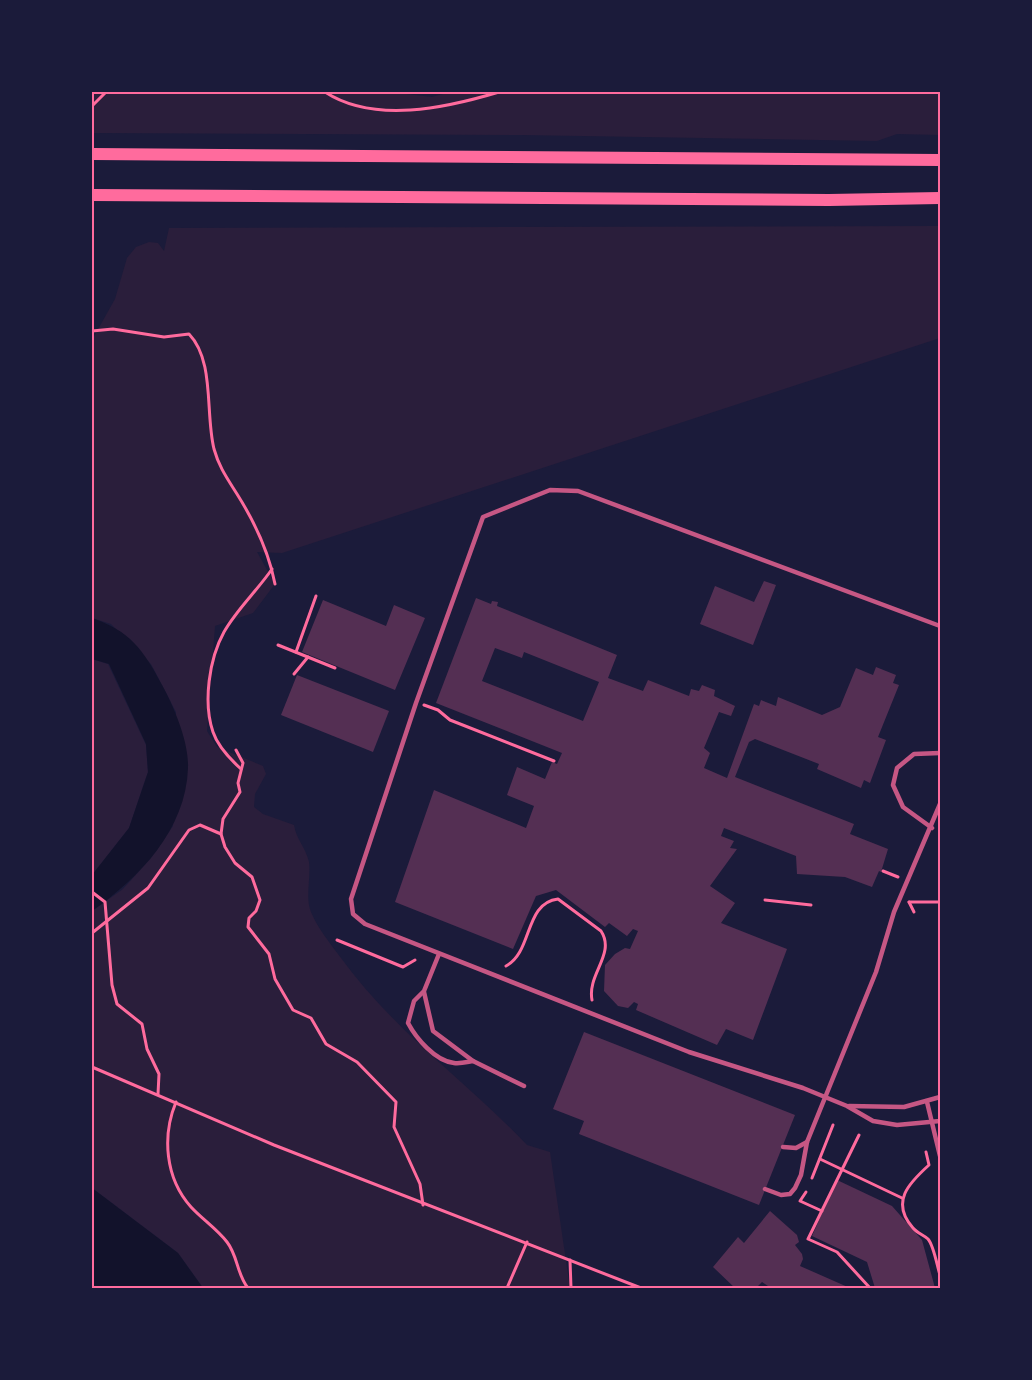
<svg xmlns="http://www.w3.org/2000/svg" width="1032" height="1380" font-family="'Fira Sans',sans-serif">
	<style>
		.green { fill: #2a1e3b }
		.water { fill: #12122b }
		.building { fill: #542f53; fill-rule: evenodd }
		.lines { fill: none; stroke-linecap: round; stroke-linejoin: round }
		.path { stroke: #ff6b9d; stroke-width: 3 }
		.service { stroke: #c65784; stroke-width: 4.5 }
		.secondary { stroke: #ff6b9d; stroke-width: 12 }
		.neatline { fill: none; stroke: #ff6b9d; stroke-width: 2 }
	</style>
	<rect width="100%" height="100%" fill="#1b1b3a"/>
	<g class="green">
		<polygon points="92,92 389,92 432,97 450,92 940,92 940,135 897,134 877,141 521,135 92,133"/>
		<path d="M940 226V338L282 553 257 552 275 584 253 613 215 626 207 731 217 747 263 766 266 774 255 794 254 807 263 814 294 825C296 839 306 848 309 862 311 878 305 898 311 912 318 929 330 943 341 958 393 1030 466 1081 527 1145L550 1152 570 1288H203L178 1253 92 1188V911L123 889 151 858 173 826 176 712 151 664 111 624 92 618V340L115 299 127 258 136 247 149 242 158 243 164 251 169 228Z"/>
		<polygon points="92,659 108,664 146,745 148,772 129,828 92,875"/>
	</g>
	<g class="water">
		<path d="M92 618C130 631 143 649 162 685 174 707 189 742 188 768 186 830 139 878 92 911V875L129 828 148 772 146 744 109 664 92 659Z"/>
		<polygon points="92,1188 178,1253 203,1288 92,1288"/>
	</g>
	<g class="building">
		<polygon points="764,581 776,585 753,645 700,624 715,586 754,602"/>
		<path d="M476 598 491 604 492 601 498 602 497 606 617 655 608 678 643 691 648 680 689 696 691 689 699 691 702 685 715 690 714 696 735 706 731 716 719 712 704 748 710 753 704 768 727 778 754 704 759 706 761 700 776 706 778 697 822 715 840 707 856 668 873 675 876 667 896 675 893 683 899 685 878 737 886 740 870 783 864 780 861 788 817 769 819 764 755 739 749 742 735 777 854 824 850 834 888 849 881 872 879 871 872 887 845 877 797 874 796 856 724 828 721 836 734 841 730 848 737 849 710 886 735 903 721 923 787 949 753 1040 726 1029 717 1045 636 1010 638 1004 634 1002 628 1008 618 1006 604 991 605 965 615 954 625 948 630 949 638 931 633 929 627 936 609 923 605 927 556 890 536 896 513 949 395 902 434 790 526 828 534 806 507 795 517 767 545 779 552 762 557 764 562 753 436 703ZM495 648 522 658 524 652 599 682 583 721 482 681Z"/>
		<polygon points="323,600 386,626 394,605 425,618 395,690 302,652"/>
		<polygon points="297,675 389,711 373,752 281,715"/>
		<polygon points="584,1032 795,1115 759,1205 579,1134 584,1121 553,1109"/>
		<polygon points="837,1180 892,1206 922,1240 935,1288 875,1288 867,1262 812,1236"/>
		<polygon points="770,1211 797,1235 799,1242 795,1245 802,1254 803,1259 800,1266 850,1288 771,1288 762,1282 756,1288 735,1288 713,1267 738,1237 744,1243"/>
	</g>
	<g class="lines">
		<g class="path">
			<path d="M325 92C374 124 446 108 499 92"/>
			<polyline points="835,92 859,92"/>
			<polyline points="92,106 106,92"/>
			<path d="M92 331 113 329 164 337 189 334C215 361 205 413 214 449 219 467 227 478 237 494 254 521 269 553 275 584"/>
			<polyline points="278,645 335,668"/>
			<polyline points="296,652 316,596"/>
			<polyline points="294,674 308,657"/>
			<polyline points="424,705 438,710 450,720 554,761"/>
			<polyline points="236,750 243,763 238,783 240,792 223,819 221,834 225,847 235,863 252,877 260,900 256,911 249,918 248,927 269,954 275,979 293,1010 311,1018 326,1044 357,1062 396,1102 394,1127 420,1184 423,1205"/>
			<path d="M241 769C230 759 218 747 213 732 203 703 209 659 224 632 237 609 257 591 272 569"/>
			<polyline points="883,871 898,877"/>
			<polyline points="92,892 105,902 112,985 117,1004 142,1024 147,1049 159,1074 158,1094"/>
			<polyline points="765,900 811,905"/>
			<polyline points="909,902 940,902"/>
			<polyline points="909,902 914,912"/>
			<polyline points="92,933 148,888 189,830 200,825 221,834"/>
			<polyline points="337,940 403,967 415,960"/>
			<path d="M506 966C533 952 524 903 558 899L601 931C616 954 587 974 592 1000"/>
			<polyline points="92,1067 274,1145 641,1288"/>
			<path d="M176 1102C162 1136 165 1178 191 1207 202 1219 217 1229 227 1242 238 1256 237 1275 248 1288"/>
			<polyline points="859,1135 808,1239 837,1252 870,1288"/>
			<path d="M926 1152 929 1165C909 1183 890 1202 913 1228 917 1233 924 1235 928 1239 934 1246 937 1266 940 1275"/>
			<polyline points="820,1159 902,1198"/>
			<polyline points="812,1178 833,1125"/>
			<polyline points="806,1192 800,1201 822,1211"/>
			<polyline points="570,1260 571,1288"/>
			<polyline points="507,1288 527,1242"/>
		</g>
		<g class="service">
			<polyline points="940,626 578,491 550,490 483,517 416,703 351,899 353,914 365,924 689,1052 803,1088 847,1106 873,1121 897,1125 940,1121"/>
			<polyline points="932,828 903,807 893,785 897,768 914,754 940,753"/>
			<path d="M439 954 424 991 414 1001 408 1023C416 1038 435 1061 454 1063 460 1064 467 1062 473 1061"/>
			<polyline points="424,992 433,1031 473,1061 524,1086"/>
			<polyline points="927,1102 940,1156"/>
			<polyline points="849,1106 904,1107 940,1097"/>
			<polyline points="783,1147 796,1148 807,1142"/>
			<polyline points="765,1189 781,1195 790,1194 795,1188 801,1175 807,1142 876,972 894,912 940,804"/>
		</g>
		<g class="secondary">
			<polyline points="92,154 940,160"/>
			<polyline points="92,195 829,200 940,198"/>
		</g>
	</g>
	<rect width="1032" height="1380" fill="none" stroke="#1b1b3a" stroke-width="186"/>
	<rect x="93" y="93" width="846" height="1194" class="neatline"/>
</svg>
